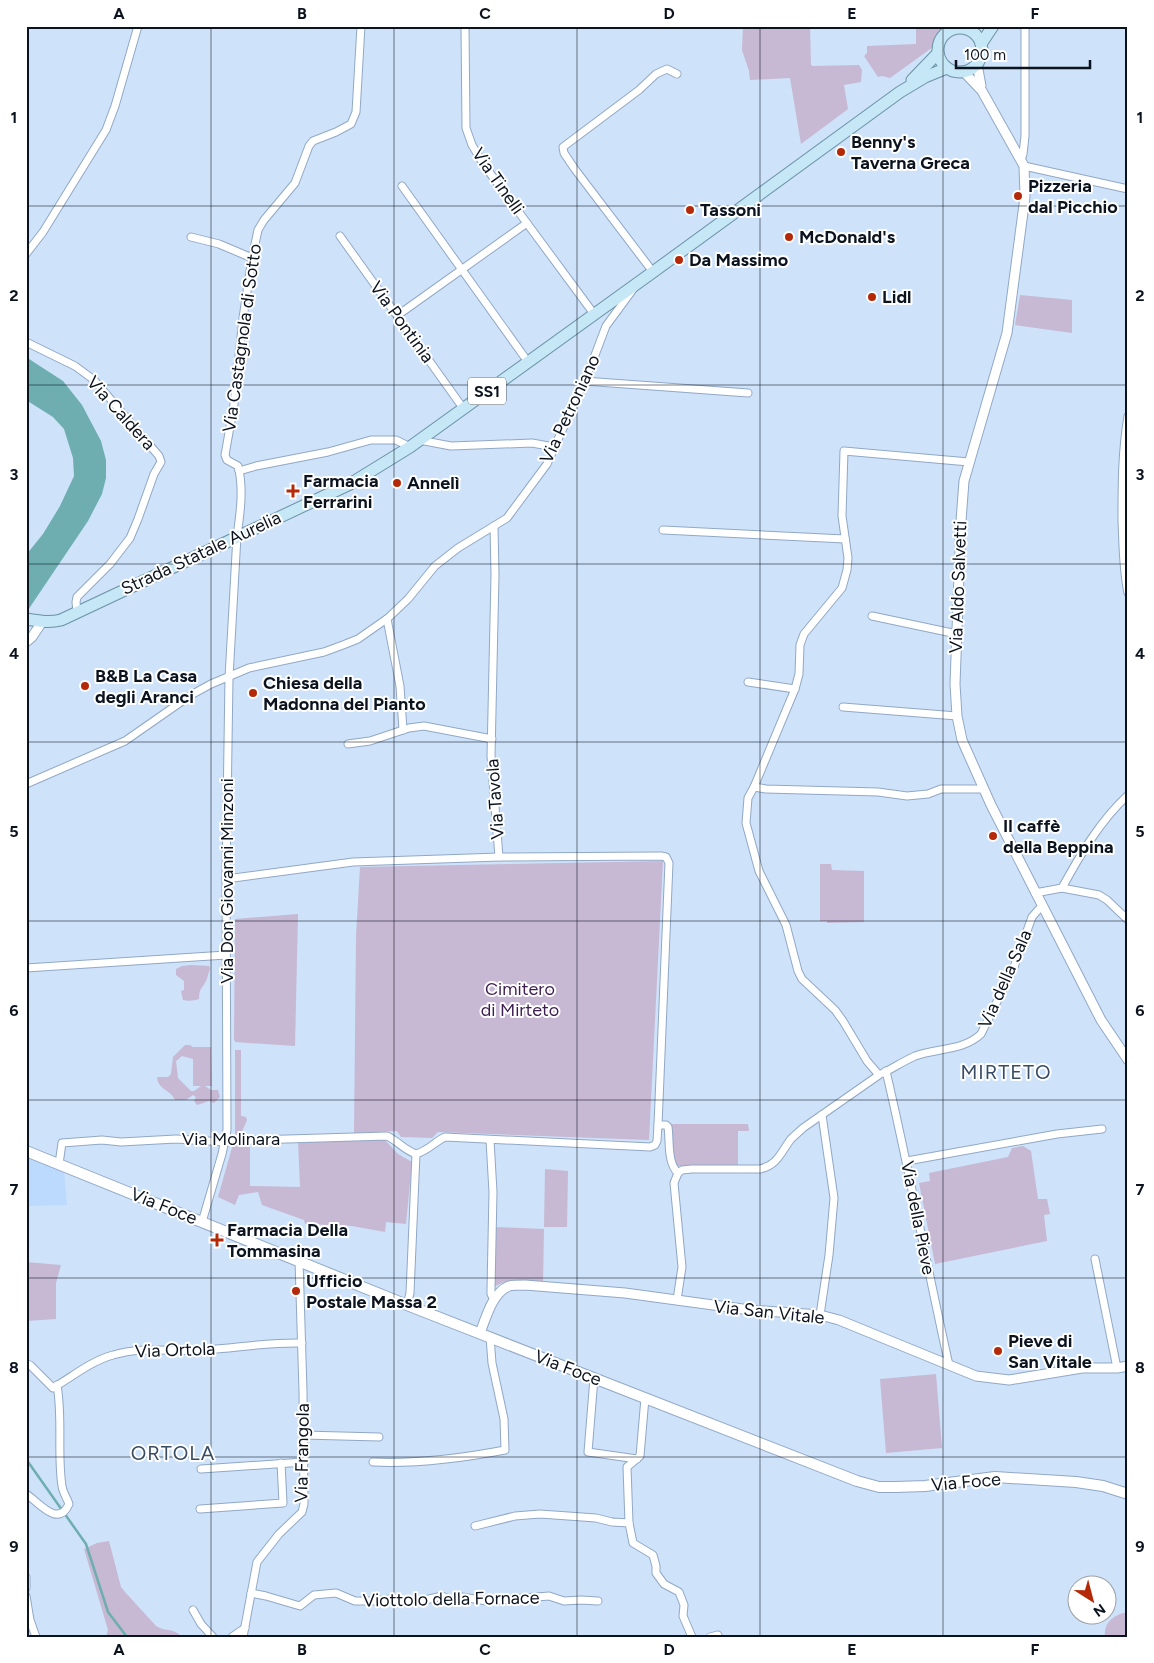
<svg xmlns="http://www.w3.org/2000/svg" width="1154" height="1663" font-family="Figtree,sans-serif">
	<style>
		.built { fill: #bcd9fe }
		.green { fill: #c7b8d3; fill-rule: evenodd }
		.water { fill: #6eaeb1 }
		.lines { fill: none; stroke-linecap: round; stroke-linejoin: round }
		.stream { stroke: #6eaeb1; stroke-width: 2.5 }
		.minor-casing { stroke: #91a8c5; stroke-width: 9 }
		.tertiary-casing { stroke: #91a8c5; stroke-width: 11 }
		.secondary-casing { stroke: #91a8c5; stroke-width: 12 }
		.primary-casing { stroke: #6b92a6; stroke-width: 13 }
		.minor { stroke: #fff; stroke-width: 7 }
		.tertiary { stroke: #fff; stroke-width: 9 }
		.secondary { stroke: #fff; stroke-width: 10 }
		.primary { stroke: #c5e7f6; stroke-width: 11 }
		.grid { fill: none; stroke: #0b131e; stroke-width: 1; stroke-opacity: 0.55 }
		.poi-dot { fill: #b42908; stroke: #fff; stroke-width: 2 }
		.labels { text-anchor: middle; stroke-width: 4; stroke-linejoin: round; paint-order: stroke }
		.shield { fill: #fff; stroke: #545a62; stroke-width: 1 }
		.shield-label { font-size: 16px; font-weight: bold; fill: #0b131e }
		.poi-label { font-size: 18px; font-weight: bold; fill: #0b131e; stroke: #fff; text-anchor: start }
		.street-label { font-size: 18px; fill: #0b131e; stroke: #fff }
		.park-label { font-size: 18px; fill: #3e1e52; stroke: #fff }
		.quarter-label { font-size: 20px; letter-spacing: 1px; fill: #394c66; stroke: #fff }
		.neatline { fill: none; stroke: #0b131e; stroke-width: 2 }
		.grid-label { font-size: 16px; text-anchor: middle; font-weight: bold; fill: #0b131e }
	</style>
	<rect width="100%" height="100%" fill="#cee2fa"/>
	<polygon class="built" points="26,1156 64,1171 67,1205 26,1206"/>
	<g class="green">
		<polygon points="743,26 810,26 811,65 813,66 859,65 862,70 861,82 844,85 848,109 801,144 790,78 750,80 749,71 742,50"/>
		<polygon points="944,26 934,39 933,47 890,78 882,76 878,77 864,56 867,53 867,46 916,44 916,27"/>
		<polygon points="1020,295 1072,300 1072,333 1015,325"/>
		<polygon points="663,861 649,1140 438,1132 432,1138 401,1137 397,1131 354,1133 356,936 360,867"/>
		<polygon points="820,864 831,864 832,870 864,871 864,922 827,923 827,921 820,921"/>
		<polygon points="298,914 295,1046 235,1042 234,1039 235,919"/>
		<path d="M191 965 209 966 210 969C208 973 208 977 206 981 202 989 199 988 199 999 194 1001 188 1001 183 1000L181 991 184 990V981L176 975V969L182 966Z"/>
		<path d="M185 1045H190L193 1047H211L212 1086H205L211 1090H218L220 1097 214 1103 209 1101 197 1105 194 1101 196 1097 193 1095 186 1100H175C169 1088 158 1090 157 1077H168L171 1074 173 1057ZM182 1056 193 1059V1086H201L194 1091H191L178 1078 176 1061Z"/>
		<polygon points="235,1050 241,1050 241,1116 246,1117 247,1120 240,1136 235,1135"/>
		<polygon points="671,1124 748,1124 749,1131 738,1131 738,1167 678,1166 675,1163 673,1158"/>
		<polygon points="384,1139 398,1154 412,1162 406,1224 386,1222 385,1232 352,1226 305,1224 304,1220 262,1205 258,1192 239,1195 235,1205 218,1197 233,1144 250,1143 250,1186 300,1187 298,1141"/>
		<polygon points="1023,1146 1031,1151 1038,1199 1047,1199 1050,1214 1044,1215 1047,1241 935,1264 919,1183 930,1181 929,1173 1008,1157 1012,1148"/>
		<polygon points="545,1169 568,1171 567,1227 544,1227"/>
		<path d="M495 1227 544 1229 543 1283C526 1282 509 1277 494 1287Z"/>
		<polygon points="26,1262 61,1265 56,1283 56,1319 26,1321"/>
		<polygon points="936,1374 942,1448 886,1453 880,1379"/>
		<path d="M109 1541 121 1587 125 1592 156 1626C164 1631 172 1629 179 1634L180 1637H106L108 1630 84 1549 97 1543Z"/>
		<path d="M1128 1612V1637H1105C1103 1622 1115 1614 1128 1612Z"/>
	</g>
	<polygon class="water" points="26,357 63,381 82,405 101,441 106,460 106,478 102,494 88,521 26,613 26,555 43,534 60,506 74,476 73,458 64,429 53,417 26,400"/>
	<g class="lines">
		<polyline class="stream" points="26,1459 86,1544 108,1612 127,1637"/>
		<g class="minor-casing">
			<g id="minor">
				<polyline points="465,26 466,128 472,145 484,165 594,314"/>
				<polyline points="1021,160 1023,154 1025,136 1025,26"/>
				<polyline points="1024,166 1128,189"/>
				<polyline points="402,186 528,362"/>
				<polyline points="340,236 463,408"/>
				<polyline points="191,237 219,244 252,258"/>
				<polyline points="26,254 43,232 106,130 115,106 138,26"/>
				<polyline points="653,272 574,168 564,153 563,147 639,90 656,74 667,69 677,74"/>
				<polyline points="398,315 527,223"/>
				<polyline points="26,342 75,366 94,380 159,456 161,462 154,474 138,519 130,538 110,564 77,597 76,602 77,612"/>
				<polyline points="584,381 748,393"/>
				<path d="M1128 416C1122 451 1122 485 1122 520 1123 545 1123 570 1128 593"/>
				<polyline points="419,440 451,446 532,443 554,447"/>
				<polyline points="239,471 256,466 328,452 371,440 396,440 410,447"/>
				<polyline points="494,526 495,575 491,756 499,857"/>
				<polyline points="663,530 845,539"/>
				<polyline points="872,616 957,634"/>
				<polyline points="387,619 400,686 403,730"/>
				<polyline points="748,682 795,689"/>
				<polyline points="843,707 957,716"/>
				<polyline points="348,744 370,741 409,728 424,726 492,739"/>
				<polyline points="26,784 125,741 191,695 211,684 249,668 324,652 343,645 358,639 388,618 408,599 435,566 458,548 507,518 547,464 592,363 606,326 634,288"/>
				<polyline points="754,787 766,789 878,792 907,796 928,794 941,789 983,789"/>
				<path d="M226 879 353 862 499 857 661 856 666 857 669 863 658 1125 657 1141 655 1145 650 1147 445 1137C433 1143 429 1150 416 1154"/>
				<polyline points="1062,888 1099,895 1107,900 1128,920"/>
				<path d="M1035 893 1062 888C1080 855 1100 821 1128 795"/>
				<polyline points="26,968 226,955"/>
				<path d="M886 1071C909 1169 927 1267 949 1365"/>
				<path d="M883 1073C893 1068 904 1061 915 1056 937 1048 963 1051 981 1034L1014 967 1032 917 1039 909 1043 908"/>
				<path d="M658 1125H666L668 1127C670 1141 667 1163 678 1173L674 1183 682 1267 677 1300"/>
				<polyline points="490,1140 493,1192 491,1289 491,1294 494,1300"/>
				<polyline points="907,1161 1057,1134 1102,1129"/>
				<path d="M59 1164 62 1143 102 1140 121 1142 176 1139 225 1142 253 1140 387 1136C398 1141 404 1150 416 1154"/>
				<path d="M678 1173 682 1170 692 1169H760C778 1165 781 1152 791 1139 795 1135 799 1132 803 1128L879 1075 867 1061 843 1021 835 1010 802 979 798 971 786 925 759 871 746 823 748 798 754 787 795 689 799 674 800 645 804 634 842 588 847 570 848 558 842 516 844 451 969 462"/>
				<path d="M202 1222 222 1154 227 1130 226 879 229 677 237 536C240 515 244 488 238 466L227 460 225 455 234 404 243 318 252 258 258 230 264 220 295 183 309 146 313 141 336 132 351 124 356 112 361 26"/>
				<polyline points="1095,1259 1117,1368"/>
				<polyline points="407,1305 410,1293 416,1154"/>
				<polyline points="820,1315 829,1255 834,1198 822,1115"/>
				<path d="M26 1364 30 1365 53 1388C72 1377 91 1361 113 1355 142 1346 173 1352 204 1350 237 1348 269 1342 302 1343"/>
				<polyline points="594,1378 588,1452 637,1459"/>
				<polyline points="645,1398 640,1456 627,1467 629,1523 633,1543 653,1555 656,1566 656,1573 664,1584 679,1592 684,1605 683,1616 692,1637"/>
				<polyline points="303,1435 379,1437"/>
				<path d="M373 1462C415 1464 463 1458 505 1450L504 1419 492 1363 490 1337"/>
				<polyline points="201,1469 304,1462"/>
				<path d="M26 1494C38 1501 58 1529 69 1504 67 1498 63 1493 62 1486 57 1453 63 1419 57 1385"/>
				<polyline points="200,1509 283,1503 281,1463"/>
				<polyline points="475,1526 515,1516 540,1514 596,1518 612,1522 629,1523"/>
				<polyline points="26,1577 26,1588"/>
				<polyline points="251,1593 266,1596 300,1606 314,1595 336,1593 355,1601 373,1601 390,1599 408,1602 425,1600 442,1596 453,1601 462,1597 487,1601 549,1596 564,1601 581,1600 598,1601"/>
				<polyline points="26,1596 30,1620 36,1637"/>
				<polyline points="193,1610 201,1624 213,1637"/>
				<polyline points="232,1637 245,1628"/>
				<polyline points="243,1637 257,1562 279,1534 302,1512 304,1504 303,1391 299,1260"/>
				<polyline points="710,1637 718,1635"/>
			</g>
		</g>
		<g class="tertiary-casing">
			<g id="tertiary">
				<polyline points="977,64 981,86"/>
				<polyline points="964,72 982,91 1024,166 1025,197 1007,333 964,481 961,521 955,684 957,716 962,740 991,805 1101,1020 1128,1060"/>
				<polyline points="26,642 32,637 42,622"/>
				<path d="M480 1333C486 1318 492 1293 509 1286 513 1285 520 1285 525 1285L625 1293 750 1310 820 1315 839 1320 976 1376 1009 1380 1082 1368H1117L1128 1366"/>
			</g>
		</g>
		<g class="secondary-casing">
			<g id="secondary">
				<polyline points="963,26 963,28"/>
				<polyline points="950,30 950,26"/>
				<polyline points="26,1151 407,1305 857,1481 879,1487 895,1487 925,1486 995,1477 1076,1482 1103,1486 1128,1494"/>
			</g>
		</g>
		<g class="primary-casing">
			<g id="primary">
				<circle cx="960" cy="50" r="22"/>
				<polyline points="981,44 993,26"/>
				<polyline points="912,80 938,53"/>
				<path d="M26 619C39 621 49 623 61 620L350 484 410 447 653 272 900 92 925 77 947 68"/>
			</g>
		</g>
		<use href="#minor" class="minor"/>
		<use href="#tertiary" class="tertiary"/>
		<use href="#secondary" class="secondary"/>
		<use href="#primary" class="primary"/>
	</g>
	<path class="grid" d="M211 26V1637M394 26V1637M577 26V1637M760 26V1637M943 26V1637M26 206H1128M26 385H1128M26 564H1128M26 742H1128M26 921H1128M26 1100H1128M26 1278H1128M26 1457H1128"/>
	<g class="poi-dot">
		<circle cx="841" cy="152" r="5"/>
		<circle cx="1018" cy="196" r="5"/>
		<circle cx="690" cy="210" r="5"/>
		<circle cx="789" cy="237" r="5"/>
		<circle cx="679" cy="260" r="5"/>
		<circle cx="872" cy="297" r="5"/>
		<circle cx="397" cy="483" r="5"/>
		<path d="M290.5 483.5h5v5h5v5h-5v5h-5v-5h-5v-5h5z"/>
		<circle cx="85" cy="686" r="5"/>
		<circle cx="253" cy="693" r="5"/>
		<circle cx="993" cy="836" r="5"/>
		<path d="M214.5 1232.5h5v5h5v5h-5v5h-5v-5h-5v-5h5z"/>
		<circle cx="296" cy="1291" r="5"/>
		<circle cx="998" cy="1351" r="5"/>
	</g>
	<g class="labels">
		<rect class="shield" x="468" y="377.5" width="38" height="27" rx="4"/>
		<g class="shield-label">
			<text x="487" y="397">SS1</text>
		</g>
		<g class="poi-label">
			<text x="851" y="148">Benny's<tspan x="851" dy="21">Taverna Greca</tspan></text>
			<text x="1028" y="192">Pizzeria<tspan x="1028" dy="21">dal Picchio</tspan></text>
			<text x="700" y="216">Tassoni</text>
			<text x="799" y="243">McDonald's</text>
			<text x="689" y="266">Da Massimo</text>
			<text x="882" y="303">Lidl</text>
			<text x="303" y="487">Farmacia<tspan x="303" dy="21">Ferrarini</tspan></text>
			<text x="407" y="489">Annelì</text>
			<text x="95" y="682">B&amp;B La Casa<tspan x="95" dy="21">degli Aranci</tspan></text>
			<text x="263" y="689">Chiesa della<tspan x="263" dy="21">Madonna del Pianto</tspan></text>
			<text x="1003" y="832">Il caffè<tspan x="1003" dy="21">della Beppina</tspan></text>
			<text x="227" y="1236">Farmacia Della<tspan x="227" dy="21">Tommasina</tspan></text>
			<text x="306" y="1287">Ufficio<tspan x="306" dy="21">Postale Massa 2</tspan></text>
			<text x="1008" y="1347">Pieve di<tspan x="1008" dy="21">San Vitale</tspan></text>
		</g>
		<g class="street-label">
			<text transform="translate(498 181) rotate(55)" y="6">Via Tinelli</text>
			<text transform="translate(402 322) rotate(54)" y="6">Via Pontinia</text>
			<text transform="translate(242 338) rotate(-82)" y="6">Via Castagnola di Sotto</text>
			<text transform="translate(570 409) rotate(-65)" y="6">Via Petroniano</text>
			<text transform="translate(121 413) rotate(48)" y="6">Via Caldera</text>
			<text transform="translate(201 553) rotate(-25)" y="6">Strada Statale Aurelia</text>
			<text transform="translate(958 587) rotate(-88)" y="6">Via Aldo Salvetti</text>
			<text transform="translate(495 799) rotate(-94)" y="6">Via Tavola</text>
			<text transform="translate(227 881) rotate(-90)" y="6">Via Don Giovanni Minzoni</text>
			<text transform="translate(1005 979) rotate(-66)" y="6">Via della Sala</text>
			<text x="231" y="1145">Via Molinara</text>
			<text transform="translate(164 1206) rotate(22)" y="6">Via Foce</text>
			<text transform="translate(918 1218) rotate(79)" y="6">Via della Pieve</text>
			<text transform="translate(769 1312) rotate(6)" y="6">Via San Vitale</text>
			<text transform="translate(175 1350) rotate(-2)" y="6">Via Ortola</text>
			<text transform="translate(568 1368) rotate(21)" y="6">Via Foce</text>
			<text transform="translate(302 1453) rotate(-89)" y="6">Via Frangola</text>
			<text transform="translate(966 1482) rotate(-5)" y="6">Via Foce</text>
			<text transform="translate(451 1599) rotate(-1)" y="6">Viottolo della Fornace</text>
		</g>
		<g class="park-label">
			<text x="520" y="995">Cimitero<tspan x="520" dy="21">di Mirteto</tspan></text>
		</g>
		<g class="quarter-label">
			<text x="1006" y="1079">MIRTETO</text>
			<text x="173" y="1460">ORTOLA</text>
		</g>
	</g>
	<rect width="1154" height="1663" fill="none" stroke="#ffffff" stroke-width="55"/>
	<g transform="translate(1092 1600) rotate(144)"><circle r="24" fill="#ffffff" stroke="#9da1a5"/>
	<path d="M0-4L9 19L0 12L-9 19Z" fill="#b42908"/>
	<text y="-8" font-size="14" font-weight="bold" text-anchor="middle" fill="#0b131e">N</text>
	</g>
	<path d="M956 60v8h134v-8" fill="none" stroke="#0b131e" stroke-width="2.5"/>
	<text x="964" y="60" font-size="15" fill="#0b131e" stroke="#ffffff" stroke-width="4" paint-order="stroke">100 m</text>
	<rect x="28" y="28" width="1098" height="1608" class="neatline"/>
	<g class="grid-label">
		<text x="119" y="19">A</text>
		<text x="302" y="19">B</text>
		<text x="485" y="19">C</text>
		<text x="669" y="19">D</text>
		<text x="852" y="19">E</text>
		<text x="1035" y="19">F</text>
		<text x="14" y="123">1</text>
		<text x="1140" y="123">1</text>
		<text x="14" y="301">2</text>
		<text x="1140" y="301">2</text>
		<text x="14" y="480">3</text>
		<text x="1140" y="480">3</text>
		<text x="14" y="659">4</text>
		<text x="1140" y="659">4</text>
		<text x="14" y="837">5</text>
		<text x="1140" y="837">5</text>
		<text x="14" y="1016">6</text>
		<text x="1140" y="1016">6</text>
		<text x="14" y="1195">7</text>
		<text x="1140" y="1195">7</text>
		<text x="14" y="1373">8</text>
		<text x="1140" y="1373">8</text>
		<text x="14" y="1552">9</text>
		<text x="1140" y="1552">9</text>
		<text x="119" y="1655">A</text>
		<text x="302" y="1655">B</text>
		<text x="485" y="1655">C</text>
		<text x="669" y="1655">D</text>
		<text x="852" y="1655">E</text>
		<text x="1035" y="1655">F</text>
	</g>
</svg>
